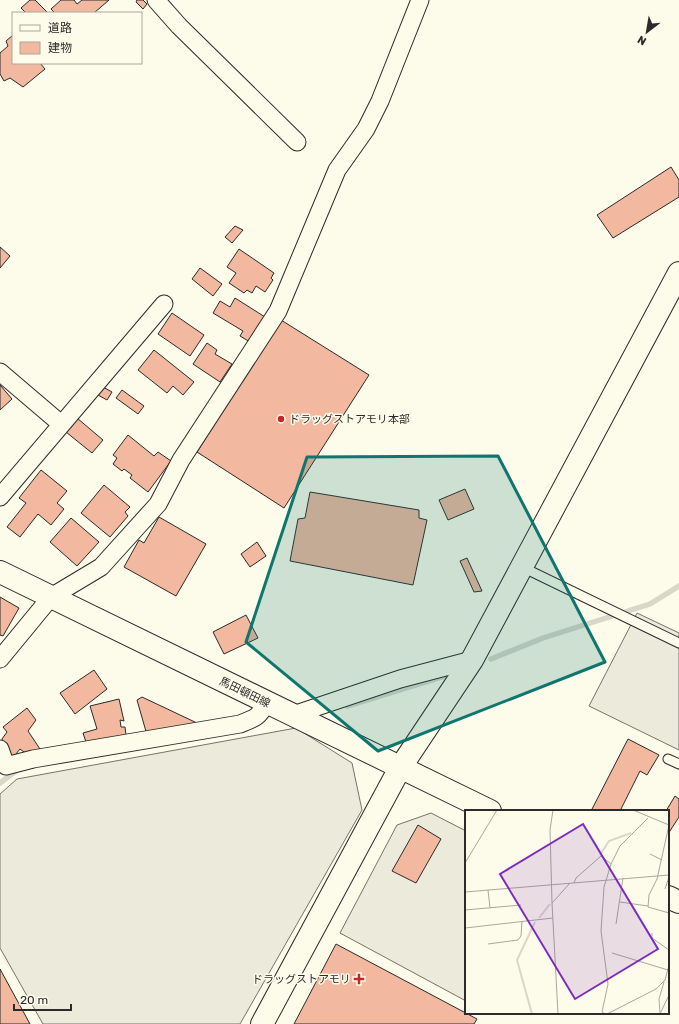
<svg xmlns="http://www.w3.org/2000/svg" width="679" height="1024" font-family="Rubik,'Noto Sans JP',sans-serif">
	<style>
		.parking { fill: #eceadb; stroke: #74746e }
		.lines { fill: none; stroke-linecap: round; stroke-linejoin: round }
		.stream { stroke: #d8d7c9; stroke-width: 5.5 }
		.building { fill: #f2b8a0; stroke: #2b2b2b }
		.lane-casing { stroke: #2b2b2b; stroke-width: 11 }
		.street-casing { stroke: #2b2b2b; stroke-width: 19 }
		.secondary-casing { stroke: #2b2b2b; stroke-width: 24 }
		.primary-casing { stroke: #2b2b2b; stroke-width: 24 }
		.lane { stroke: #fdfbea; stroke-width: 9 }
		.street { stroke: #fdfbea; stroke-width: 17 }
		.secondary { stroke: #fdfbea; stroke-width: 22 }
		.primary { stroke: #fdfbea; stroke-width: 22 }
		.marked { fill: #0f766e; fill-opacity: 0.2; stroke: #0f766e; stroke-width: 3; stroke-linejoin: round }
		.poi-dot { fill: #c62828; stroke: #fdfbea; stroke-width: 1.5 }
		.labels { text-anchor: middle; stroke-width: 3; stroke-linejoin: round; paint-order: stroke }
		.poi-label { font-size: 11px; fill: #2b2b2b; stroke: #fdfbea; text-anchor: start }
		.street-label { font-size: 11px; fill: #2b2b2b; stroke: #fdfbea }
		.inset-river { fill: none; stroke: #d8d7c9; stroke-width: 2 }
		.inset-road { fill: none; stroke: #a9a89e; stroke-width: 1 }
		.view { fill: #7b2cbf; fill-opacity: 0.15; stroke: #7b2cbf; stroke-width: 2 }
		.inset-edge { fill: none; stroke: #2b2b2b; stroke-width: 2 }
	</style>
	<rect width="100%" height="100%" fill="#fdfbea"/>
	<g class="parking">
		<polygon points="637,613 679,633 679,750 589,706"/>
		<polygon points="296,728 352,763 362,810 240,1024 43,1024 0,948 0,794 17,779"/>
		<polygon points="431,813 466,831 466,1001 340,933 397,825"/>
	</g>
	<g class="lines">
		<g class="stream">
			<polyline points="491,659 543,638 650,604 679,586"/>
			<polyline points="347,706 448,675"/>
			<polyline points="0,783 17,770"/>
		</g>
	</g>
	<g class="building">
		<polygon points="30,0 35,0 48,13 26,13 21,8"/>
		<polygon points="61,0 74,0 77,4 82,0 109,0 94,13 55,13 51,9"/>
		<polygon points="137,0 143,0 147,4 143,9 136,2"/>
		<polygon points="13,35 13,63 40,63 45,69 23,87 10,78 4,81 0,74 0,53 8,46 6,41"/>
		<polygon points="671,167 679,180 679,197 613,238 597,215"/>
		<polygon points="235,226 243,230 232,243 225,237"/>
		<polygon points="0,247 10,256 0,268"/>
		<polygon points="239,249 274,273 271,278 273,280 265,292 256,286 252,293 247,290 244,293 229,283 236,273 227,267"/>
		<polygon points="200,268 222,284 213,296 192,279"/>
		<polygon points="235,298 265,317 250,342 240,336 243,331 213,313 220,301 230,307"/>
		<polygon points="172,313 204,335 190,356 158,334"/>
		<polygon points="281,320 369,375 284,508 197,452"/>
		<polygon points="207,343 217,350 215,354 232,364 220,382 193,364"/>
		<polygon points="154,350 194,382 183,395 173,386 167,393 138,370"/>
		<polygon points="0,385 12,399 0,410"/>
		<polygon points="103,387 112,392 107,400 98,395"/>
		<polygon points="122,390 144,406 138,414 116,398"/>
		<polygon points="77,418 103,440 92,453 66,432"/>
		<polygon points="128,435 154,456 158,452 171,461 148,492 130,478 132,475 124,469 122,471 113,464 117,458 113,455"/>
		<polygon points="41,470 67,491 57,503 64,509 51,525 38,514 20,537 7,527 26,503 19,498"/>
		<polygon points="104,485 130,507 125,512 128,516 110,537 81,513"/>
		<polygon points="465,489 474,509 448,520 439,500"/>
		<polygon points="310,492 419,510 419,518 427,520 413,585 290,561 298,519 305,518"/>
		<polygon points="159,517 206,544 176,596 124,567 139,540 144,543"/>
		<polygon points="71,518 99,542 77,566 50,542"/>
		<polygon points="257,542 266,556 250,567 241,554"/>
		<polygon points="467,558 482,591 474,592 460,561"/>
		<polygon points="0,597 19,608 3,636 0,635"/>
		<polygon points="246,615 258,638 224,654 213,632"/>
		<polygon points="94,670 107,689 75,714 60,693"/>
		<polygon points="142,697 197,723 147,735 137,700"/>
		<polygon points="119,699 124,721 120,720 121,727 125,727 126,735 87,745 83,733 97,729 90,706"/>
		<polygon points="27,708 36,720 28,731 42,752 28,755 20,749 11,760 2,739 7,732 3,727"/>
		<polygon points="628,739 659,755 647,775 640,771 620,811 591,811"/>
		<polygon points="675,796 679,799 679,817 668,834 668,811 666,811"/>
		<polygon points="418,825 441,839 416,883 392,871"/>
		<polygon points="336,944 477,1019 474,1024 294,1024"/>
		<polygon points="0,969 30,1024 0,1024"/>
	</g>
	<g class="lines">
		<g class="lane-casing">
			<g id="lane">
				<polyline points="522,567 679,643"/>
				<polyline points="668,759 679,764"/>
			</g>
		</g>
		<g class="street-casing">
			<g id="street">
				<polyline points="156,0 179,26 297,142"/>
				<polyline points="0,372 61,424"/>
				<polyline points="0,497 164,304"/>
				<polyline points="0,659 51,597 101,567 158,504 181,460 278,311 337,170 366,129 380,101 420,0"/>
				<polyline points="293,715 400,679 472,660"/>
				<path d="M0 749 6 766 33 759 240 724C256 718 259 717 267 702"/>
			</g>
		</g>
		<g class="secondary-casing">
			<polyline id="secondary" points="262,1024 400,768 472,660 679,273"/>
		</g>
		<g class="primary-casing">
			<g id="primary">
				<polyline points="0,572 490,811"/>
				<polyline points="668,897 679,902"/>
			</g>
		</g>
		<use href="#lane" class="lane"/>
		<use href="#street" class="street"/>
		<use href="#secondary" class="secondary"/>
		<use href="#primary" class="primary"/>
	</g>
	<path class="marked" d="M498 456 605 662 378 751 246 642 307 457Z"/>
	<g class="poi-dot">
		<circle cx="281" cy="419" r="4"/>
		<path d="M357 973h4v4h4v4h-4v4h-4v-4h-4v-4h4z"/>
	</g>
	<g class="labels">
		<g class="poi-label">
			<text x="289" y="423">ドラッグストアモリ本部</text>
			<text x="351" y="983" text-anchor="end">ドラッグストアモリ</text>
		</g>
		<g class="street-label">
			<text transform="translate(245 692) rotate(26)" y="4">馬田頓田線</text>
		</g>
	</g>
	<g transform="translate(465 810)">
		<rect width="204" height="204" fill="#fdfbea"/>
		<path class="inset-river" d="M135 45 144 31 166 23M74 108 85 94M67 204 52 150 70 112"/>
		<path class="inset-road" d="M88 0 85 20 87 93 93 204M146 0H159M168 0 204 15 192 69 184 85 183 97 204 103M185 44 197 50M0 53 32 0M109 73 111 68 136 46 146 54M200 79 204 67M23 80 25 98M0 82 204 65M155 92 183 96M87 93 105 73M0 100 56 95M151 114 158 68M0 118 88 108M187 123V128L204 140M23 134 53 130 56 126 57 111M147 143 203 160M195 203 194 189 199 172M140 204 137 202 143 174 136 121 139 77 146 54 155 36 183 8M142 204 191 179 200 170 204 155M195 204 204 185"/>
		<path class="view" d="M118 14 193 139 110 189 35 64Z"/>
		<rect width="204" height="204" class="inset-edge"/>
	</g>
	<rect x="12" y="12" width="130" height="52" fill="#fdfbea" stroke="#a9a89e"/>
	<rect x="20" y="25" width="20" height="6" fill="#fdfbea" stroke="#a9a89e"/>
	<text x="48" y="32" font-size="12" fill="#2b2b2b">道路</text>
	<rect x="20" y="42" width="20" height="12" fill="#f2b8a0" stroke="#a9a89e"/>
	<text x="48" y="52" font-size="12" fill="#2b2b2b">建物</text>
	<g transform="translate(647 32) rotate(211)" stroke="#fdfbea" stroke-width="3" paint-order="stroke">
	<path d="M0-3L7 15L0 10L-7 15Z" fill="#2b2b2b"/>
	<text y="-6" font-size="11" font-weight="bold" text-anchor="middle" fill="#2b2b2b">N</text>
	</g>
	<path d="M14 1004v6h57v-6" fill="none" stroke="#2b2b2b" stroke-width="2"/>
	<text x="20" y="1004" font-size="12" fill="#2b2b2b" stroke="#fdfbea" stroke-width="3" paint-order="stroke">20 m</text>
</svg>
